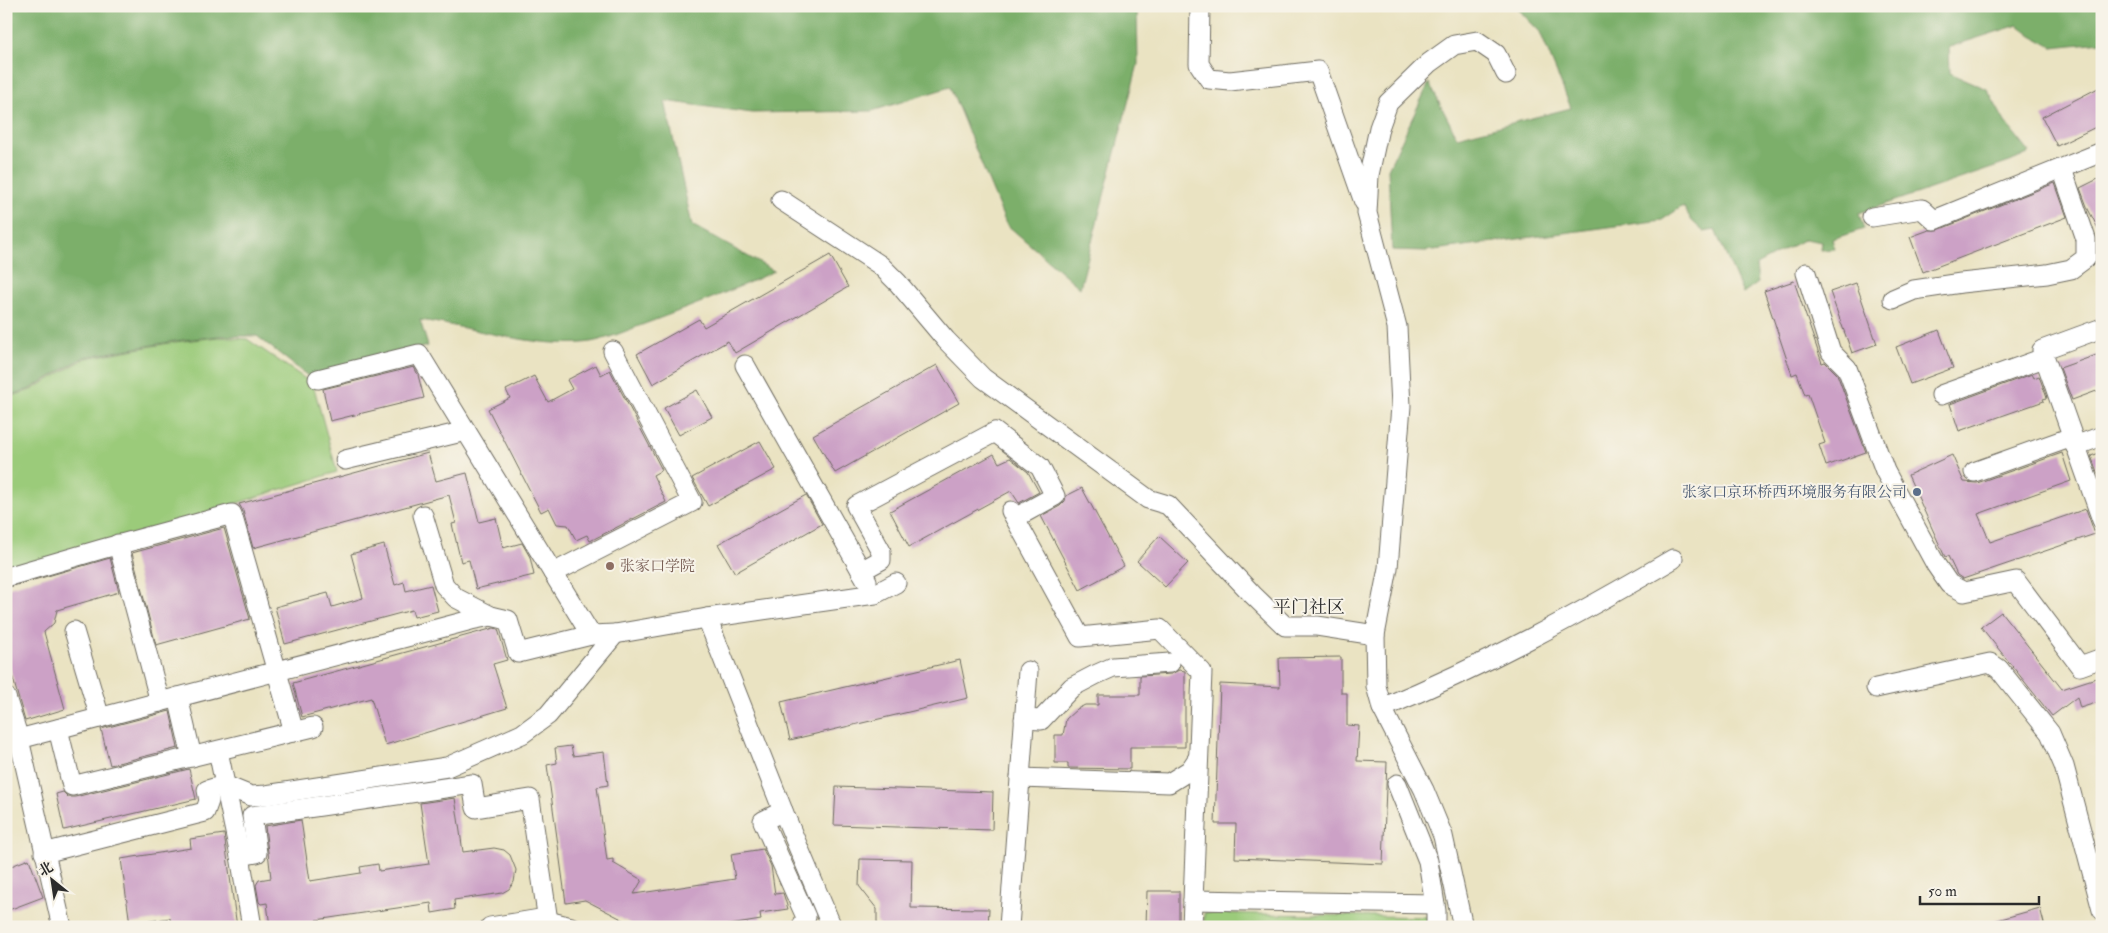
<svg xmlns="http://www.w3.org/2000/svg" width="2108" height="933" font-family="'IM FELL Double Pica','Noto Serif SC',serif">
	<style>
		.green { fill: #9bcb7a; stroke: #637b52 }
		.forest { fill: #7caf6a; stroke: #546d4a }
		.building { fill: #cca1c6 }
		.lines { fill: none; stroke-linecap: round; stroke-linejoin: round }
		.minor-casing { stroke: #6e6b60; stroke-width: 21 }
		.minor { stroke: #fff; stroke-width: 19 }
		.service-dot { fill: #5c6f8a; stroke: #f7f3e8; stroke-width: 2 }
		.education-dot { fill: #8d6e63; stroke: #f7f3e8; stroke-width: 2 }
		.labels { text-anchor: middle; stroke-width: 4; stroke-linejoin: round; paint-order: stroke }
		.service-label { font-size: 15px; fill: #4e5e75; stroke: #f7f3e8; text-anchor: end }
		.education-label { font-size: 15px; fill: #785e54; stroke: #f7f3e8; text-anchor: start }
		.quarter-label { font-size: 18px; fill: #2b2b2b; stroke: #f7f3e8 }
	</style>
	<rect width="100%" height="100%" fill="#f7f3e8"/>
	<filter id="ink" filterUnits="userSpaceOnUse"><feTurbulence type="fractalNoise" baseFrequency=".02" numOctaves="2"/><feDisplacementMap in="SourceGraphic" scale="10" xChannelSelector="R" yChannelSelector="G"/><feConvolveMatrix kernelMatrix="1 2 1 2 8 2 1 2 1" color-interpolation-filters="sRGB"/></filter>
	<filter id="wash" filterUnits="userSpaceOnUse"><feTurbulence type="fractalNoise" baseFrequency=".0096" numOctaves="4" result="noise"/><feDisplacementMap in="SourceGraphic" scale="20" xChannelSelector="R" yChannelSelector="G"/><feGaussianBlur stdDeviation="1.12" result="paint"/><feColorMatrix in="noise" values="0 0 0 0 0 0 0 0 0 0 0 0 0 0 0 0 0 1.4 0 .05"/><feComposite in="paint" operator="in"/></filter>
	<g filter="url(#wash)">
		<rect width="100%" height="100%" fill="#eae3c2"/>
		<g class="green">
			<polygon points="219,337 247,339 313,384 337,472 6,575 6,398 31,390 86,358 175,342"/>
			<polygon points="1204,913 1431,917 1430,927 1204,927"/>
		</g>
		<g class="forest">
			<path d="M6 6H1137L1138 64 1080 288 1006 224 950 87 872 111 752 113 665 101 692 225 774 271C732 291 690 307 647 323 628 330 602 342 582 343 531 347 471 327 420 320L428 346 309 377 257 336H219L175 341 85 357 30 389 6 397Z"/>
			<polygon points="1515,6 2102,6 2102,42 2052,47 2032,36 2018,25 1949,47 1950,73 1987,89 2005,122 2030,153 2010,162 1859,213 1864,229 1832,239 1835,249 1821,250 1822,242 1805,239 1756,265 1758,283 1743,294 1715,230 1704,232 1692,221 1683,206 1662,220 1426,251 1392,250 1388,169 1429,83 1457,137 1571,108 1540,32"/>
		</g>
		<g id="blocks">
			<g class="building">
				<polygon points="2102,86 2102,124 2057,146 2042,117"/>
				<polygon points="2102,177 2102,236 2088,209 2080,188"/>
				<polygon points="2055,183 2067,217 1923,272 1910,237 1929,230 1938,230"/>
				<polygon points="830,255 848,287 735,353 728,341 653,384 637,354 699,319 704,327"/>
				<polygon points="1794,281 1822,363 1825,362 1837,374 1866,452 1826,466 1819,445 1825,443 1808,394 1805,395 1797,373 1792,375 1764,291"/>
				<polygon points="1856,283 1877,344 1852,353 1830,292"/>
				<polygon points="1939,330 1953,368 1910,384 1896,347"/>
				<polygon points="2102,353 2102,389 2072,400 2060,368"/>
				<polygon points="596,365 601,375 610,370 662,470 653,475 666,502 590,541 587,535 576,540 568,525 557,524 549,508 541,512 488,409 510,398 506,390 534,376 548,402 572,389 567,380"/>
				<polygon points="937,365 959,403 835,473 813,435"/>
				<polygon points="414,367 418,375 424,398 330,421 323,389"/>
				<polygon points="2032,374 2034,378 2039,376 2047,398 2043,399 2044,401 1959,431 1950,404"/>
				<polygon points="697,390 712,417 679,435 664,408"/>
				<polygon points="760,441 776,469 708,506 692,478"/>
				<polygon points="2102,452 2102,485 2091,456"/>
				<polygon points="428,453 436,481 467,473 479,522 496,518 503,548 522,543 530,557 534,575 476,589 469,560 461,562 452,524 456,523 449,495 253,548 243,511 239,504"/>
				<polygon points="2062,453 2071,481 1978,514 1990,542 2086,509 2095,534 1963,579 1957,575 1948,556 1945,557 1908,475 1952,455 1964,482 1977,483"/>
				<polygon points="994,454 999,463 1010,458 1028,472 1039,492 1019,503 1011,491 909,547 890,511"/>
				<polygon points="1082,488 1124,566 1080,590 1041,516 1060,506 1065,501 1066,496"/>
				<polygon points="806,495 822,524 735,573 718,544"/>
				<polygon points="224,528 250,619 156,645 132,553"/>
				<polygon points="1159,536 1188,563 1165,587 1137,561"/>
				<polygon points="384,545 395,585 404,582 406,591 431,585 438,611 414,617 412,610 285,644 275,607 328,593 332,607 363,598 351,554"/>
				<polygon points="110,558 119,592 57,610 54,623 44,632 65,709 25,721 6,654 6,588"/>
				<polygon points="2001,612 2062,689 2102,676 2102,701 2080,708 2077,697 2052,716 1981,627"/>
				<polygon points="494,628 498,629 507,660 493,664 507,708 385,745 371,698 302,717 293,683"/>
				<polygon points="1341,657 1341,693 1347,693 1347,725 1359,726 1357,761 1387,762 1383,864 1235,858 1236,824 1215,824 1220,684 1280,687 1279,658"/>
				<polygon points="960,660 968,698 790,740 781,702"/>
				<polygon points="1179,670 1185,671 1185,747 1130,747 1130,769 1068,768 1068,763 1055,763 1055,735 1063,735 1066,719 1077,709 1085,705 1098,705 1098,695 1140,695 1140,676 1171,674"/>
				<polygon points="170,711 178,748 110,765 101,729"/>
				<polygon points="571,746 573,756 604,752 608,785 597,787 607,860 613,859 613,863 642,880 634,894 735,879 731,854 763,849 771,866 775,894 783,893 788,909 760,913 761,920 717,927 637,927 585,900 566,903 547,765 557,763 555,748"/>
				<polygon points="189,769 196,799 64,830 56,794 63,792 68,797 75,797"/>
				<polygon points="836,787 993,792 992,830 834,825"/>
				<polygon points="455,798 463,852 494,848 504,850 510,855 516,870 514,882 509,889 502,893 454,900 455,909 432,913 431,903 316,920 317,927 270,927 267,903 261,904 259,902 256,885 259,880 271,878 265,826 301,820 310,881 361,873 360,867 378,864 379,871 429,864 420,803"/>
				<polygon points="224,834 237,927 171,927 170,918 130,924 121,859 191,848 190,839"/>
				<polygon points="29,859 43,897 6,911 6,868"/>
				<polygon points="860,859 912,860 911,908 989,909 988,927 881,927 877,922 877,909 859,886"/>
				<polygon points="1147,891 1179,891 1179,927 1146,927"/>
				<polygon points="2040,908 2045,927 1988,927 1987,923"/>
			</g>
		</g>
	</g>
	<g filter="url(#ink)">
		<use href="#blocks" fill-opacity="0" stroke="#6e6b60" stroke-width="1"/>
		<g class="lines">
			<g class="minor-casing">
				<g id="minor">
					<polyline points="1200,6 1199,64 1209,79 1230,81 1318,71 1364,202"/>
					<polyline points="781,200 880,265 898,283 946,340 983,378 1148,499 1168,505 1253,595 1285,626 1317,626 1375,635 1376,686 1382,708 1424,790 1443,836 1463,927"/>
					<polyline points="1872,217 1922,209 1934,220 2102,152"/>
					<polyline points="1806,273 1831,352 1847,368 1885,471 1936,565 1949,584 1964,592 2016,581 2080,666 2102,658"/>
					<polyline points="1893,299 1914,290 1961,283 2047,274 2071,269 2086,258 2086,239 2062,169"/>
					<polyline points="2102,328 2042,350 2102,520"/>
					<polyline points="745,365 867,581"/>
					<polyline points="318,379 419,354 591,635"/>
					<polyline points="1941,395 2044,358"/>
					<polyline points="2075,446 2102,436"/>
					<polyline points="345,460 466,431"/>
					<polyline points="1974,472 2072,437"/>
					<polyline points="1011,511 1080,637 1160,629 1202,672 1192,927"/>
					<polyline points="423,515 444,585 456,598 491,616 508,620 518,653 591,635 615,634 707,618 875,594 896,583"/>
					<polyline points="118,544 160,702"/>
					<polyline points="861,571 881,560 881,551 856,506 995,432 1040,467 1055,496 1015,518"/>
					<polyline points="553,573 692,502 613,351"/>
					<polyline points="6,577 102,549 232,514 294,732"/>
					<polyline points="707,618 783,811 832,927"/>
					<polyline points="74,631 100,718"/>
					<polyline points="1375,635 1388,568 1401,406 1397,327 1367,213 1369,175 1379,128 1388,103 1429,63 1454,45 1477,41 1496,54 1506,74"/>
					<polyline points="1876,688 1990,663 1999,669 2050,733 2064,766 2102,910"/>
					<polyline points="6,697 19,739"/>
					<polyline points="178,697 192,757"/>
					<path d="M1382 708C1484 666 1579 614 1673 559"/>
					<polyline points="1024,719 1041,720 1072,687 1095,675 1113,667 1170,663"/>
					<polyline points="58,729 72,786 313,727"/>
					<polyline points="218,751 240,856 252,927"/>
					<polyline points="1020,778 1169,783 1190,770 1198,758"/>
					<polyline points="1397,784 1428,861 1436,911 1436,927"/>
					<polyline points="783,811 763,821 806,917 802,927"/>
					<polyline points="44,853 205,812 209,801 207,790 224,785 251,796 266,795 447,767 522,734 548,715 615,634"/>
					<polyline points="240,856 257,853 252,816 472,784 476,808 530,799 548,921"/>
					<polyline points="1193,900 1435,904"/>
					<polyline points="62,927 19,739 471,620 491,616"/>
					<polyline points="490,927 540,919 571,927"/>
					<polyline points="1009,927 1028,671"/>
				</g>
			</g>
			<use href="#minor" class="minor"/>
		</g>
	</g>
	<circle class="service-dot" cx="1917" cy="492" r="5"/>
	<circle class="education-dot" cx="610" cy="566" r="5"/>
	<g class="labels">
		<g class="service-label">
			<text x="1907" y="497">张家口京环桥西环境服务有限公司</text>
		</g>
		<g class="education-label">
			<text x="620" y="571">张家口学院</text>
		</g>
		<g class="quarter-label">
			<text x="1309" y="613">平门社区</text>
		</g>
	</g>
	<rect width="2108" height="933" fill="none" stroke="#f7f3e8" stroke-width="25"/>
	<g transform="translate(52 880) rotate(330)" stroke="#f7f3e8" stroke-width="4" paint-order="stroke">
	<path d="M0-4L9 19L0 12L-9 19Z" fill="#2b2b2b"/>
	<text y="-8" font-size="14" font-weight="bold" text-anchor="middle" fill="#2b2b2b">北</text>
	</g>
	<path d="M1920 896v8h119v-8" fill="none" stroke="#2b2b2b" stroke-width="2.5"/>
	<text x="1928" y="896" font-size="15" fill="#2b2b2b" stroke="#f7f3e8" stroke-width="4" paint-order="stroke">50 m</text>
</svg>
